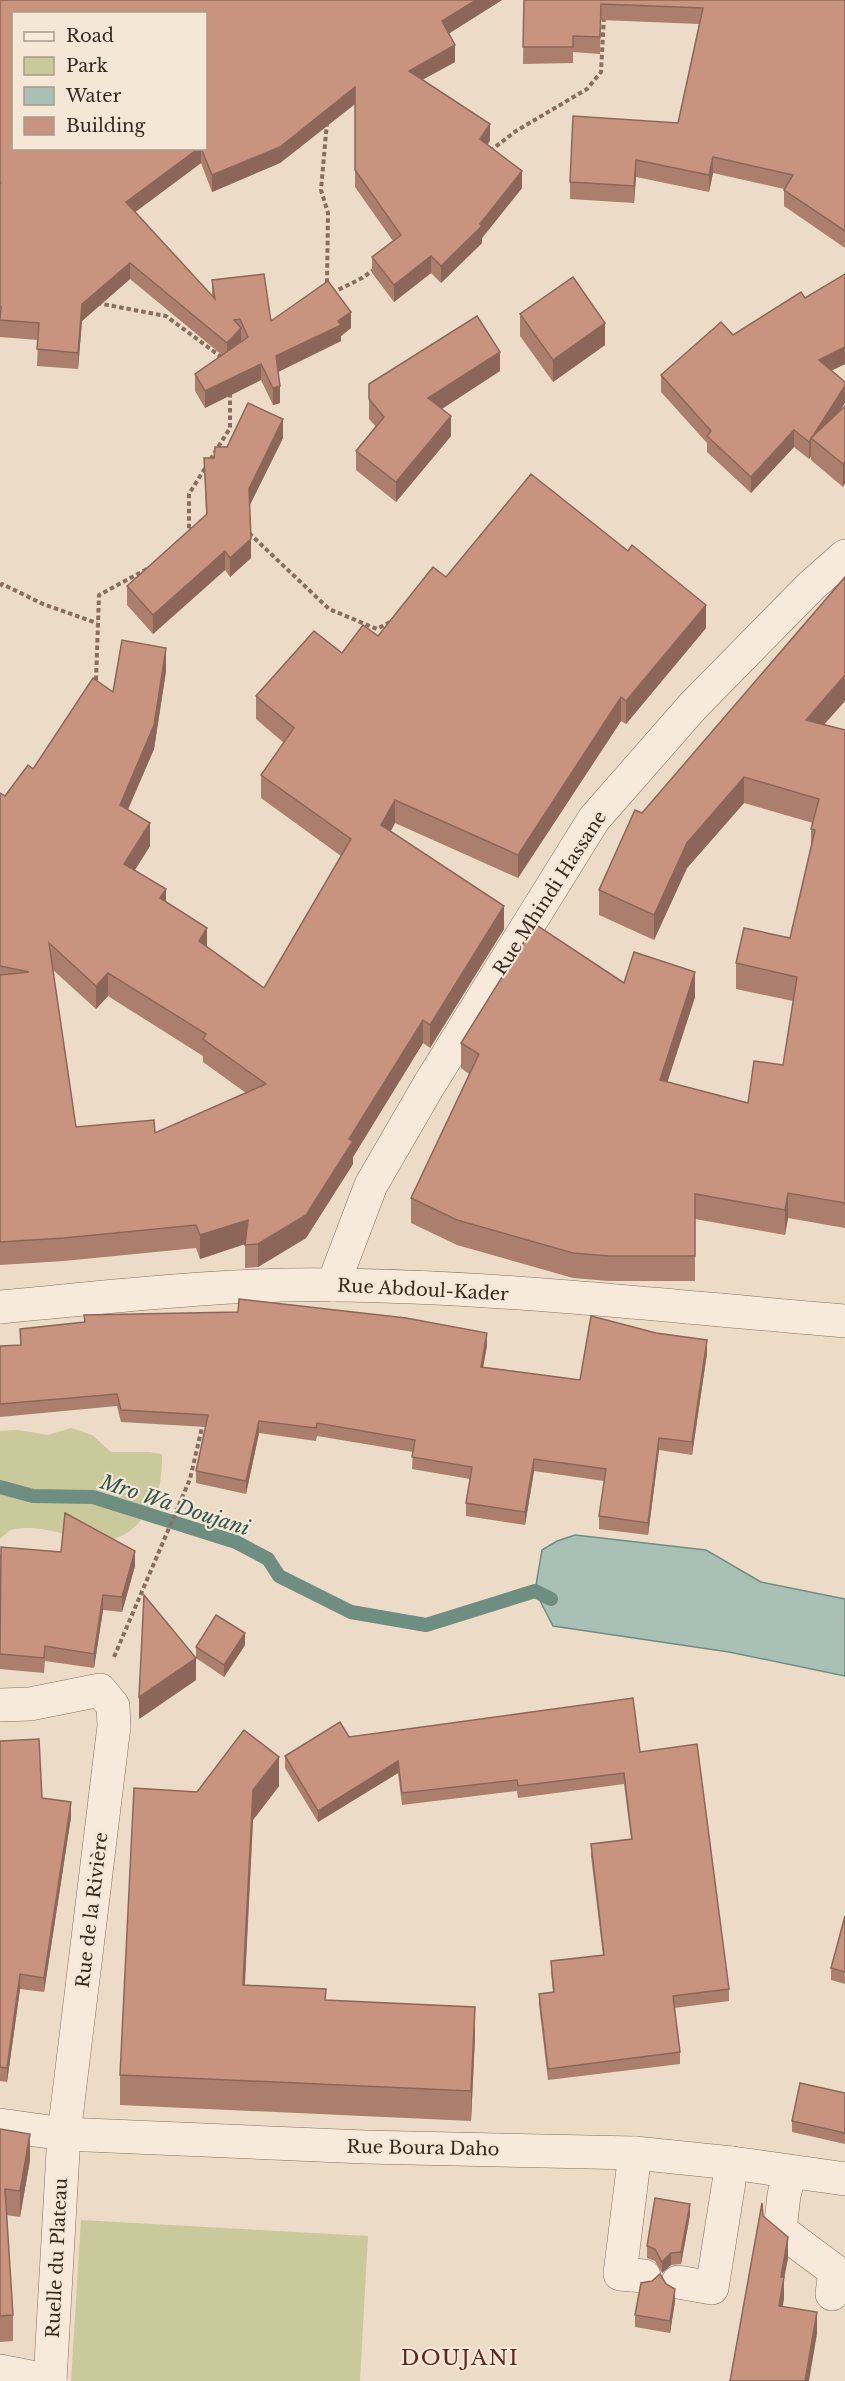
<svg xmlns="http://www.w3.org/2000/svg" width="845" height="2381" font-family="'Libre Baskerville',serif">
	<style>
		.green { fill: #cac99b }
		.water { fill: #a8c0b6; stroke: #6f8e82; stroke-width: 1.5 }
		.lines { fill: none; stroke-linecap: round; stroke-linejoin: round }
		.stream { stroke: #6f8e82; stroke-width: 14 }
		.minor-casing { stroke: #876e5d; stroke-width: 34 }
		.path { stroke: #876e5d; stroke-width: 4; stroke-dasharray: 4.5 3; stroke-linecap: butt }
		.minor { stroke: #f7eada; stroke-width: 33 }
		.wall { fill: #ac7e6d; fill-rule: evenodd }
		.shaded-wall { fill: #8c6759 }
		.building { fill: #c8937f; stroke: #8c6759; stroke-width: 1.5; fill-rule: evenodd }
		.labels { text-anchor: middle; stroke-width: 4.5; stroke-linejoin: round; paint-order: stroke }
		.street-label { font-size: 18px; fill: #382820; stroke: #f4e7d6 }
		.water-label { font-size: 20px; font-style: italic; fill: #30574f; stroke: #f4e7d6 }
		.quarter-label { font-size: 21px; letter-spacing: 1.5px; fill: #622622; stroke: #f4e7d6 }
	</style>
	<rect width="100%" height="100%" fill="#ecdcc7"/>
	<g class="green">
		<path d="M71 1428 92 1435 111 1452H149L162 1454C162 1481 160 1497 142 1519 106 1563 68 1526 25 1528 21 1529 15 1528 11 1530 7 1532 4 1536 0 1539V1431L18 1430 48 1435Z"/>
		<polygon points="81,2220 368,2236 360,2381 71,2381"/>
	</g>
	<polygon class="water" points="575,1535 706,1550 761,1582 845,1599 845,1676 729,1652 553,1626 535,1591 542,1550 557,1541"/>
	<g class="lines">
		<polyline class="stream" points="0,1487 33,1496 93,1497 236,1542 268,1559 279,1576 351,1612 426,1625 535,1591 551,1599"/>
		<g class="minor-casing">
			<g id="minor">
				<polyline points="333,1285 371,1185 429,1085 594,819 693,706 811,586 845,556"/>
				<path d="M0 1307C109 1297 225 1283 334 1285 505 1287 675 1307 845 1321"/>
				<polyline points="0,1705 30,1704 100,1690 113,1706 114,1726 64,2134 50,2381"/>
				<polyline points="0,2125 64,2134 365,2147 635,2153 732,2163 845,2179"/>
				<polyline points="635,2153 620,2274 644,2276"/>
				<polyline points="790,2172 784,2195 780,2230 835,2271 832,2294"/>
				<polyline points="678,2282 712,2288 732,2163"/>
				<polyline points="0,2371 50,2381"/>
			</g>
		</g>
		<g class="path">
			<polyline points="327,122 321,190 328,213 327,284"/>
			<polyline points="490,151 516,131 587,89 601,72 604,16"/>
			<polyline points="332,293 362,278 375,269"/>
			<polyline points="97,303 166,316 224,359"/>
			<polyline points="249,533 329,609 377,629 390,622"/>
			<polyline points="187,535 189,533 189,494 230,428 230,390"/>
			<polyline points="0,586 2,584 43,604 97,623"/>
			<polyline points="96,680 99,595 147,569"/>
			<polyline points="114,1657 190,1479 203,1423"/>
		</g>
		<use href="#minor" class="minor"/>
	</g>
	<g class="wall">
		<path d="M0 0H502L449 33 455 62 422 80 490 140 488 145 522 188 482 238V243L441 283 431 273 394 302 372 273V257L393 241 355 187V104L280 163 212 192 201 163 135 212 212 296V280L271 321 351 328 341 336V341L278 372 280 403 273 405 261 380 205 408 195 391V374L222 355 130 279 82 321 78 369 37 366 38 340 0 337ZM206 14V148H14Z"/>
		<polygon points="524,0 845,0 845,248 784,206 784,189 713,173 709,192 636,177 634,203 570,199 570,182 678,123 699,24 601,20 600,54 573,52 573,63 523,64"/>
		<polygon points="805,298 845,364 831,370 839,412 845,406 843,487 811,460 811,456 809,459 794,447 751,493 707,452 707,443 661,392 661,375 733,335"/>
		<polygon points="520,314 605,345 553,382 520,336"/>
		<polygon points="500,371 441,409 451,436 396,502 356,470 356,451 376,427 369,419 369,384"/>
		<polygon points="283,438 249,506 251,558 230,577 225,570 153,634 127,605 127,586 206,515 204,458 214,458 227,447"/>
		<path d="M446 577 706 628 626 724 621 721 518 878 395 823 391 831 504 929 430 1048 423 1043 353 1157V1164L306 1238 258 1267 245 1268V1244L200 1259 196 1248 64 1261 0 1265V793L5 796 113 692 166 671 154 749 128 809 150 846 135 870 207 947 264 988 341 856 261 798V775L284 743 256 719V696L378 636ZM53 970 96 1009 108 996 203 1056V1062L246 1093 155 1133 76 1127Z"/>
		<polygon points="845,701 824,724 845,730 845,1228 788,1218 785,1235 695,1219 695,1281 609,1281 573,1278 457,1245 411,1223 411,1198 469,1074 461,1068 461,1043 624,983 695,997 667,1082 748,1103 783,1065 793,1001 736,989 736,963 790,938 811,847 811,829 813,823 744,803 687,868 654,940 599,915 599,890 642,813"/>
		<polygon points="84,1315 487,1345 483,1367 580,1380 707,1353 692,1455 659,1450 648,1535 599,1529 599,1516 604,1481 534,1471 525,1525 466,1516 466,1503 470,1479 412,1469 413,1452 317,1436 316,1441 259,1433 246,1494 196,1483 196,1471 206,1427 121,1422 117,1406 0,1417 0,1346 20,1345 20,1329 84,1323"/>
		<polygon points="0,1554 135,1566 122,1612 103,1610 94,1668 45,1661 44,1673 0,1669"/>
		<polygon points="245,1645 224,1677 196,1658 196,1680 139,1719 196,1658 196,1647"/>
		<polygon points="349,1737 640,1752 729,1989 729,2001 674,2008 680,2052 680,2064 548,2080 539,2005 539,1994 553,1992 551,1973 551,1961 603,1956 591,1856 591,1844 631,1839 624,1784 518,1798 517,1791 402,1805 398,1773 318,1822 285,1768 285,1756"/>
		<polygon points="0,1741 42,1798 71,1817 44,1992 20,1989 7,2082 0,2081"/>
		<polygon points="279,1786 253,1820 245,1985 326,2000 475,2037 471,2121 120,2105 120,2075 197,1792"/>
		<polygon points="845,1916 845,1984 831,1980 831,1968"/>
		<polygon points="845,2093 845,2144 792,2132 792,2121"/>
		<polygon points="0,2129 30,2160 20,2217 6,2215 13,2315 13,2341 0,2342"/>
		<polygon points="690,2215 681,2264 671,2265 662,2273 655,2261 647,2258 647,2246"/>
		<polygon points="675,2301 670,2333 635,2327 635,2315"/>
	</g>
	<g class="shaded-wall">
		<polygon points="476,0 502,0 442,38 442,21"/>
		<polygon points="455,45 455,62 409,87 409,71"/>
		<polygon points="355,87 355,104 280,163 212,192 212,175"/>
		<polygon points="490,124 490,140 480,156 480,139"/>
		<polygon points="199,148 201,148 201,163 126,219 126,202"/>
		<polygon points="713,157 713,173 709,192 709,175"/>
		<polygon points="636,160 636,177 634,203 634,186"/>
		<polygon points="522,171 522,188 482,238 482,243 441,283 441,266 480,224"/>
		<polygon points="431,256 431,273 394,302 394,285"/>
		<polygon points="130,263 130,279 82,321 78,369 78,353 82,304"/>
		<polygon points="351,312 351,328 341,336 341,341 276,373 276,356 338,321"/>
		<polygon points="605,323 605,345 553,382 553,360"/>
		<polygon points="241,328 241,344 227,359 227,343"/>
		<polygon points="845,347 845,364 819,377 819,360"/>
		<polygon points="500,352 500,371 428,418 428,398"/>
		<polygon points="261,364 261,380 205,408 205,391"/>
		<polygon points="280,386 280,403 273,405 273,388"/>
		<polygon points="845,386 845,403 818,444 811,439"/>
		<polygon points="451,416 451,436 396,502 396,482"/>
		<polygon points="283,419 283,438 249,507 249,489"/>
		<polygon points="794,430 794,447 751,493 751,477"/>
		<polygon points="811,439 811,456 809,459 809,442"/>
		<polygon points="845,462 845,484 843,487 843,464"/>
		<polygon points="251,539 251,558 230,577 230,558"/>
		<polygon points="225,551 225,570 153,634 153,615"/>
		<polygon points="706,605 706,628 626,724 626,701"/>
		<polygon points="166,648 166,671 154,749 120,828 120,805"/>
		<polygon points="845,675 845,701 806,745 806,720"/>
		<polygon points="621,697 621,721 518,878 518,855"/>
		<polygon points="744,777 744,803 687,868 654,940 654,915 687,843"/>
		<polygon points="395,800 395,823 381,848 381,825"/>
		<polygon points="150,823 150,846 124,887 124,864"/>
		<polygon points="166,889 166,912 160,898"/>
		<polygon points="504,906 504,929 430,1048 430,1025"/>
		<polygon points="207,928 207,951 199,941"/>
		<polygon points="695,972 695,997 660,1105 660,1080"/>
		<polygon points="108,973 108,996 96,1009 96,986"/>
		<polygon points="423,1020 423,1043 353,1157 353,1164 306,1238 258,1267 258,1244 349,1139"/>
		<polygon points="788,1193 788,1218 785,1235 785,1210"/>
		<polygon points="248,1220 248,1243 200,1259 200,1235"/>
		<polygon points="487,1333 487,1345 481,1379 481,1367"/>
		<polygon points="707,1340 707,1353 692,1455 692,1442"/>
		<polygon points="259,1421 259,1433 246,1494 246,1481"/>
		<polygon points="659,1438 659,1450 648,1535 648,1523"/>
		<polygon points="534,1459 534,1471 525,1525 525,1512"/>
		<polygon points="135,1551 135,1566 122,1612 122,1597"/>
		<polygon points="103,1595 103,1610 94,1668 94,1654"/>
		<polygon points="245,1633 245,1645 224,1677 224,1665"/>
		<polygon points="196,1658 196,1680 139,1719 139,1697"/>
		<polygon points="279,1757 279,1786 253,1820 243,2015 243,1985 253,1790"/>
		<polygon points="398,1761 398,1773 318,1822 318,1811"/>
		<polygon points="71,1802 71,1817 44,1992 44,1978"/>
		<polygon points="20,1974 20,1989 7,2082 7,2068"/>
		<polygon points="475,2007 475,2037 471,2121 471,2091"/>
		<polygon points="30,2134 30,2160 20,2217 20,2191"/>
		<polygon points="690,2204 690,2215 681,2264 681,2252"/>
		<polygon points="788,2237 788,2259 784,2279 784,2299 779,2328 779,2306 781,2277"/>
		<polygon points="671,2253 671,2265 662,2273 662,2262"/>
		<polygon points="675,2289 675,2301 670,2333 670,2321"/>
		<polygon points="817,2312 817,2334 809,2381 805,2381"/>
	</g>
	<g class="building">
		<polygon points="0,0 476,0 442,21 455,45 409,71 490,124 480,139 522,171 480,224 482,226 441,266 431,256 394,285 372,257 401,235 355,170 355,87 280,147 212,175 201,148 206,148 206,14 14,14 14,148 199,148 126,202 215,299 212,280 264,274 271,321 328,281 351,312 338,321 341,325 276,356 280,386 273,388 261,364 205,391 195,374 248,337 240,319 234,320 241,328 227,343 130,263 82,304 78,353 37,349 39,323 0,320 1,307 0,307 0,184 1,183 0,181"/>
		<polygon points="524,0 845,0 845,231 784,190 793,175 713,157 709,175 636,160 634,186 570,182 573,116 678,123 703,8 601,4 600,37 573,36 573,47 523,47"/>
		<polygon points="845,274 845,347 819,360 845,382 845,386 809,442 794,430 751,477 707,436 711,431 661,375 721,322 733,335 801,292 805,298"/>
		<polygon points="573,277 605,323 553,360 520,314"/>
		<polygon points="477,316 500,352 428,398 451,416 396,482 356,451 384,417 369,399 369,384"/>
		<polygon points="248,403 283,419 249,489 251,539 230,558 225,551 153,615 127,586 207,514 204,458 214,458 215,447 227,447"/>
		<polygon points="845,406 845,462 843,464 811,438"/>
		<path d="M531 474 628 551 632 545 706 605 626 701 621 697 518 855 395 800 381 825 504 906 430 1025 423 1020 349 1139 353 1141 306 1215 258 1244 245 1245 248 1220 200 1235 196 1225 64 1238 0 1242V975L29 972 0 966V793L5 796 28 765 33 769 93 678 113 692 122 640 166 648 154 725 120 805 150 823 124 864 166 889 160 898 207 928 199 941 264 988 351 839 261 775 294 728 256 696 314 631 342 653 363 625 378 636 433 567 446 577ZM49 943 96 986 108 973 206 1034 203 1039 266 1084 155 1133 154 1120 76 1127Z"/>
		<polygon points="845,577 845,675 806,720 845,730 845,1203 788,1193 785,1210 695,1194 695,1256 609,1256 573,1253 457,1220 411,1198 479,1054 461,1043 535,924 624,983 634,952 695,972 660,1080 748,1103 754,1061 783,1065 797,977 736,963 744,928 790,938 815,830 811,829 819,799 744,777 687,843 654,915 599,890 635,810 642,813"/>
		<polygon points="239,1299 406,1318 487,1333 481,1367 580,1380 591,1316 656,1333 707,1340 692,1442 659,1438 648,1523 599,1516 606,1469 534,1459 525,1512 466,1503 472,1467 412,1457 415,1440 317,1423 316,1428 259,1421 246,1481 196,1471 208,1415 121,1410 117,1394 0,1404 0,1346 21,1345 20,1329 85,1322 84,1315 238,1312"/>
		<polygon points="65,1513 135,1551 122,1597 103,1595 94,1654 45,1646 44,1658 0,1654 1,1547 61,1552"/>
		<polygon points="144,1595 196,1658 139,1697"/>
		<polygon points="216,1615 245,1633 224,1665 196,1647"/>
		<polygon points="633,1698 640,1752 697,1744 729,1989 673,1996 680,2052 548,2069 539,1994 554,1992 551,1961 604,1955 591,1844 632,1839 624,1773 518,1786 517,1780 402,1793 398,1761 318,1811 285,1756 340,1722 349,1737"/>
		<polygon points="244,1730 279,1757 253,1790 243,1985 326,1989 325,2000 475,2007 471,2091 120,2075 134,1788 197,1792"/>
		<polygon points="39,1739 42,1798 71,1802 44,1978 20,1974 7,2068 0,2067 0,1741"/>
		<polygon points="845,1916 845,1972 831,1968"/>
		<polygon points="800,2083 845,2093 845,2133 792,2121"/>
		<polygon points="0,2129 30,2134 20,2191 5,2189 13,2315 0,2316"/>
		<polygon points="655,2198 690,2204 681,2252 671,2253 662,2262 655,2249 647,2246"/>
		<polygon points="762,2203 763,2216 788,2237 781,2277 784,2277 779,2306 817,2312 805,2381 730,2381"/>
		<polygon points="660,2274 666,2284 675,2289 670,2321 635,2315 641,2283 652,2281"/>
	</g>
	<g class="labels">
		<g class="street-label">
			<text transform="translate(550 893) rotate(-57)" y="6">Rue Mhindi Hassane</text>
			<text transform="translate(423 1290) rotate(3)" y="6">Rue Abdoul-Kader</text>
			<text transform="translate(92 1910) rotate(-83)" y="6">Rue de la Rivière</text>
			<text transform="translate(423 2148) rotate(1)" y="6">Rue Boura Daho</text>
			<text transform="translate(57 2258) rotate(-87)" y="6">Ruelle du Plateau</text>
		</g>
		<g class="water-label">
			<text transform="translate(175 1505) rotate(18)" y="7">Mro Wa Doujani</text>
		</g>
		<g class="quarter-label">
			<text x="460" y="2365">DOUJANI</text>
		</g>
	</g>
	<rect x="12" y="12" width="195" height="138" fill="#f4e7d6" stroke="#a99b8d" stroke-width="1.5"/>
	<rect x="24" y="32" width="30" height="9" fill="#f7eada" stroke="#a99b8d" stroke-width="1.5"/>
	<text x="66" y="42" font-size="18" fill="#382820">Road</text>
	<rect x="24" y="57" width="30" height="18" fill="#cac99b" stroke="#a99b8d" stroke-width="1.5"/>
	<text x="66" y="72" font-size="18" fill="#382820">Park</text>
	<rect x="24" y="87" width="30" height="18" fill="#a8c0b6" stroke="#a99b8d" stroke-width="1.5"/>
	<text x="66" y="102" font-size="18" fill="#382820">Water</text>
	<rect x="24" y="117" width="30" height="18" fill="#c8937f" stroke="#a99b8d" stroke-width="1.5"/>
	<text x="66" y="132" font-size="18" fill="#382820">Building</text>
</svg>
